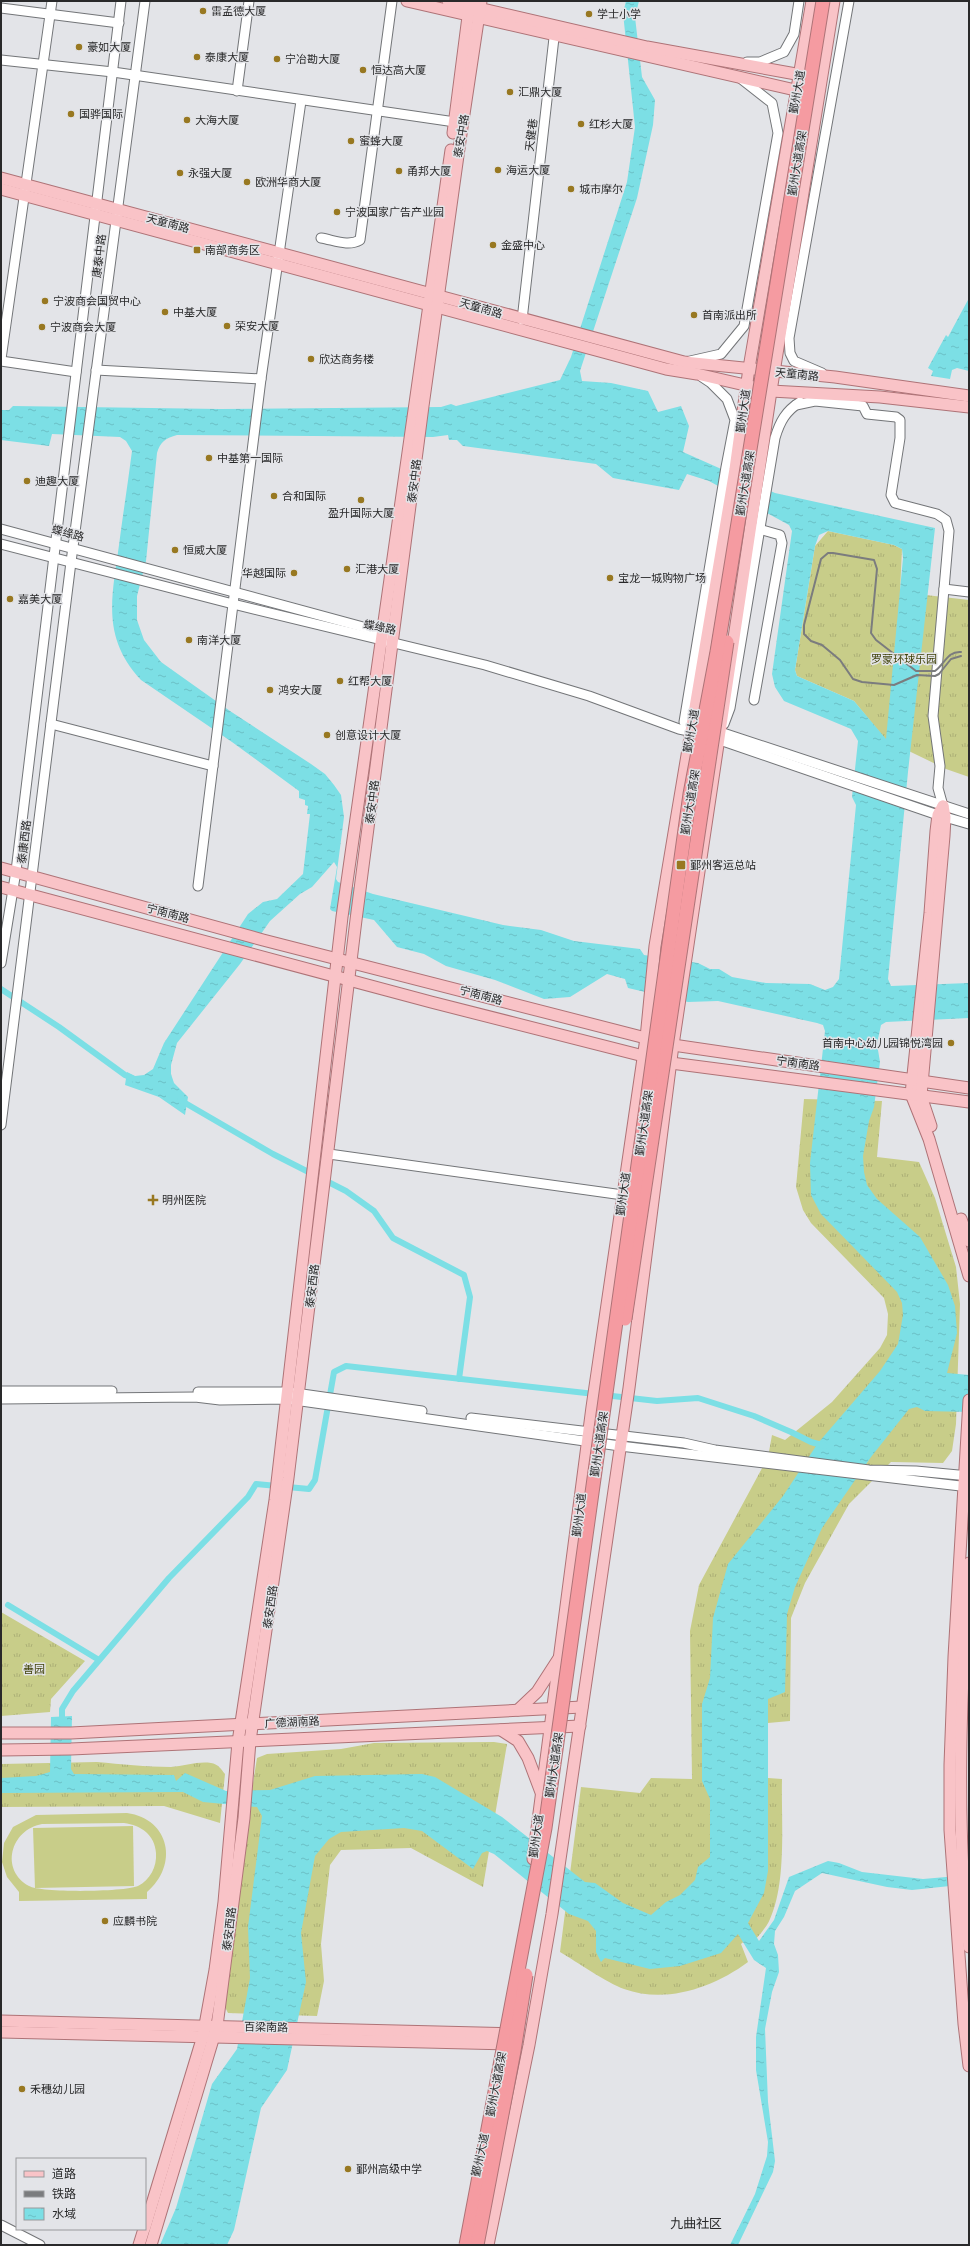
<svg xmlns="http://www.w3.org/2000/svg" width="970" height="2246" font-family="Figtree,'Noto Sans SC',sans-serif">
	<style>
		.grass { fill: url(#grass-tufts) }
		.garden { fill: #c8cd89; fill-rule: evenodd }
		.water { fill: url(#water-ripples); fill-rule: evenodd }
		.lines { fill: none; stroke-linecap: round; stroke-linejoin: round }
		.canal { stroke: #7cdfe5; stroke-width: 6 }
		.minor-casing { stroke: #737578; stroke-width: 11 }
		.major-casing { stroke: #ae7377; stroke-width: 13 }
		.minor { stroke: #fff; stroke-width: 9 }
		.major { stroke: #f9c3c7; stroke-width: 11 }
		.rail { stroke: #7b7c7e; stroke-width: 2 }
		.highway-bridge-casing { stroke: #ae7377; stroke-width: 15; stroke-linecap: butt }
		.highway-bridge { stroke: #f59ba1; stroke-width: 13 }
		.poi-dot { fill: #987821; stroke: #e3e4e8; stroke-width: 1.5 }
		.labels { text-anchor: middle; stroke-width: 3; stroke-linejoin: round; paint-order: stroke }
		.poi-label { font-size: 11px; fill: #29292a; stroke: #e3e4e8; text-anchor: start }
		.street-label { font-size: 11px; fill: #29292a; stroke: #e3e4e8 }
		.park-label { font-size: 11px; fill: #42440c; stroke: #e3e4e8 }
		.quarter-label { font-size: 13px; fill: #29292a; stroke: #e3e4e8 }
	</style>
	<defs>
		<pattern id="grass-tufts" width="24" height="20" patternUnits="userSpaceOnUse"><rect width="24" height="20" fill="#c8cd89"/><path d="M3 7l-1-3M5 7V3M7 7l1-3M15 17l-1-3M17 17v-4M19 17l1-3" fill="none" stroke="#acb076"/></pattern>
		<pattern id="water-ripples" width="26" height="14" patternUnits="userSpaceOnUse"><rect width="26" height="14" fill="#7cdfe5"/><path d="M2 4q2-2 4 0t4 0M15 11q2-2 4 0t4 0" fill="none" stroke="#6bbfc5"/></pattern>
	</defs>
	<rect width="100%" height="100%" fill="#e3e4e8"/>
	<g class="grass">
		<polygon points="828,531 894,545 902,549 900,592 969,600 969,777 946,769 886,740 854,701 797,676 795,670 815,546"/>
		<path d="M804 1099 882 1101 877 1157 919 1162 935 1198 956 1267 960 1304 956 1424 952 1451 943 1463 891 1462 849 1504 805 1583 791 1618 790 1721 768 1723V1778L782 1779C781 1820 787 1882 770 1919 767 1927 759 1935 754 1941L750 1936 741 1944 748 1962C713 1988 666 2004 624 1989 607 1983 577 1962 560 1952L581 1787 640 1793 651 1778 692 1779 690 1631 699 1585 768 1457 772 1435 785 1440 832 1402 880 1348 887 1335 888 1314 884 1298 811 1223 803 1210 796 1187Z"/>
		<polygon points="1,1612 85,1661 51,1699 50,1712 1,1716"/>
		<polygon points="494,1742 507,1744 483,1887 411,1848 341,1850 330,1865 321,1944 324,1981 317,2016 228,2013 225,2007 245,1833 257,1758 267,1754 341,1749 374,1743"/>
		<path d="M97 1762C121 1764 146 1767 171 1767 184 1766 198 1761 211 1763 218 1764 221 1769 225 1774L220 1823 164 1806 1 1807V1764Z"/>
	</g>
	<g class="garden">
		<path d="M127 1813C170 1819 179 1865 147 1892V1899L19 1901V1892L7 1877 2 1862 4 1843 13 1827 36 1815ZM124 1823C141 1825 155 1835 156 1853 157 1867 150 1880 138 1886 125 1892 41 1893 29 1886 0 1870 10 1830 42 1824Z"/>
		<polygon points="133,1826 134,1886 35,1888 33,1828"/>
	</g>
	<g class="water">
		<path d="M626 1H639L635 17 642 77 655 100 653 125 637 198 580 371 582 381 611 383 648 391 658 412 681 406 689 426 683 452 775 493 935 528 908 772 888 979 891 986 969 983V1018L886 1022 881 1025 877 1044 880 1062 874 1107 869 1121 863 1156 864 1172 867 1185 877 1199 920 1237 948 1285 955 1306 957 1333 947 1373 969 1375V1412L925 1411 917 1407 909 1409 871 1457 822 1528 795 1587 787 1614 785 1692 768 1699V1871L764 1893 748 1923 759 1941 774 1920 789 1877 828 1861 839 1863 862 1872 923 1879 969 1875V1884L912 1890 887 1887 822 1873 795 1891 784 1917 775 1931 774 1944 778 1955 779 1972 772 1992 765 2029 768 2102 775 2161 773 2172 738 2245H730L755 2194 767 2156 768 2142 756 2070V2037L766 1968 754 1960 738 1934 721 1953 680 1966 650 1969 605 1958 601 1962 596 1952V1931L588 1921 569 1914 494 1854 487 1851 482 1853 473 1869 422 1831 404 1828 341 1832 329 1839 315 1856 301 1933 306 1982 287 2070 261 2108 234 2230 227 2245H160L176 2208 212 2084 237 2049 250 1978 248 1927 262 1816 257 1807 203 1802 183 1792 1 1793V1778L36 1776 50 1772 51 1717 72 1716 71 1769 74 1774 174 1775 176 1781 185 1773 226 1791 270 1790 315 1776 422 1774 435 1777 502 1817 585 1882 595 1883 623 1903 651 1915 666 1902 680 1895 695 1880 698 1867 710 1857V1799L702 1781V1704L710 1678 713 1618 728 1564 783 1496 818 1443 880 1371 898 1344 903 1315 902 1303 897 1292 821 1214 811 1195 810 1163 825 1031 823 1025 817 1023 718 1001 688 1002 628 988 625 979 607 974 570 997 544 999 495 980 446 966 424 954 397 947 374 920 332 911 330 909 337 867 334 862 312 887 300 894 270 921 240 964 177 1043 171 1065V1074L174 1083 188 1097 185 1115 159 1097 125 1085 127 1072 135 1076 144 1075 153 1069 164 1043 248 914 263 902 277 899 303 874 310 814H307L308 806 305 805V800L299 798V791L232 742 141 680C101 637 112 597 119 545 123 514 128 482 132 451L126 441 120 437 52 434 49 446 1 440V410H9L13 406 220 409 441 407 451 404 456 406 560 380 571 357 627 182 635 127 623 13ZM177 435 433 437 448 435 449 440H457L463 446 596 464 613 478 679 490 687 474 709 481 789 525 792 531 772 674 775 687 784 701 851 729 858 741 852 797 856 805 839 979 833 987 825 990 810 984 766 983 732 977 719 969H710L698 963 644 955 640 949 574 941 541 930 503 925 373 894 338 882 336 879 344 817 341 795 334 785 325 774 311 764 230 711 161 662 144 640 137 620V596L146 561 157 453C160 442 166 438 177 435ZM828 531 894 545 902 549 903 558 886 739 854 701 797 676 795 670 815 546 819 535Z"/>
		<polygon points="969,298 969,371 957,368 952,370 950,379 931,376 933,371 928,368 946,335 948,337"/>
	</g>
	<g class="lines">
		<g class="canal">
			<polyline points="1,989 59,1027 125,1075 134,1079"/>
			<polyline points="180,1100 273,1154 346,1191 374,1211 393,1238 464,1275 470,1297 459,1379"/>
			<polyline points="8,1605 99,1660"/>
			<polyline points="62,1724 62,1709 73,1691 169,1578 248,1497 256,1484 309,1489 315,1480 334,1372 346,1366 657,1401 698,1398 754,1416 791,1432 811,1442 825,1446"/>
		</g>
		<g class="minor-casing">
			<g id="minor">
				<polyline points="1,8 119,23"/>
				<polyline points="1,60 113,72 455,122"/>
				<polyline points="747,62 760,62 784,52 794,34 799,1"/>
				<polyline points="237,91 249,1"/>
				<path d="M321 238C334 240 348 247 360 240L392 1"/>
				<polyline points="522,320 555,29"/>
				<polyline points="1,359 52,1"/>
				<polyline points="1,361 76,372"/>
				<polyline points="690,361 721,354 744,326 778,133 772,103 740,78"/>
				<polyline points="96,370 261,379"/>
				<polyline points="822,373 794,361 790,353 789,338 849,1"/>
				<polyline points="796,405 815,401 863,406 867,414 896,417 900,420 900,438 891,495 895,503 937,514 946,520 949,531 933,716 940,766 938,788 943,806"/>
				<polyline points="1,529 389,634"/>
				<polyline points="1,544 233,604 485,665 589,696 679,729 698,733"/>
				<polyline points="944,589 969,592"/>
				<polyline points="754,700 782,543 780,535 759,529"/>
				<polyline points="684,722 726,467 735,420 727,399 711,383 702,377"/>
				<polyline points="51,724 213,766"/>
				<path d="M724 724 730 708 775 438C780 421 786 411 800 402"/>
				<polyline points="714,730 969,814"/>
				<polyline points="714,738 938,815 969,824"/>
				<polyline points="198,886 261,379 301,101"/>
				<polyline points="1,963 16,871 121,1"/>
				<polyline points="1,1125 71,562 145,1"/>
				<polyline points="329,1154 623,1195"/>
				<polyline points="1,1391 112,1391"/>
				<polyline points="198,1392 288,1392 422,1411"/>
				<polyline points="1,1399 195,1397 220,1400 287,1399 620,1446 969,1487"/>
				<polyline points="471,1418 684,1443 715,1450 869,1470 916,1471 969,1476"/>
				<polyline points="1,2225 40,2245"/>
			</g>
		</g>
		<g class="major-casing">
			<g id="major">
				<polyline points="407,1 804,92"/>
				<polyline points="448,1 647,47 807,76"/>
				<polyline points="453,133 470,1"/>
				<polyline points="1,178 684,362 835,377 969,396"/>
				<polyline points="1,189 666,369 697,374 771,391 880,397 969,407"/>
				<polyline points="943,806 938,815 936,831 930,913 911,1094 929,1139 969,1276"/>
				<polyline points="1,868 263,940 673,1045 969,1088"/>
				<polyline points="1,887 431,1002 671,1063 969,1102"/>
				<polyline points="931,1126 921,1096 944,836 945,817 943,806"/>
				<polyline points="961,1219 969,1241"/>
				<polyline points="969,1400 954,1657 950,1765 950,1830 964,2024 969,2066"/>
				<path d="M969 1563C961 1691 955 1819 969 1947"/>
				<polyline points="518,1710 537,1692 559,1658"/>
				<polyline points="501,1730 518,1741 528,1758 542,1795"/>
				<polyline points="1,1733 71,1733 582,1707"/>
				<polyline points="1,1750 71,1749 580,1726"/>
				<polyline points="533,1859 592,1407 646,1038 655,946 735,469 749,368 812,1"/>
				<polyline points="1,2021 515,2034"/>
				<polyline points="1,2032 512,2044"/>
				<polyline points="145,2227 203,2036 215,1970 224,1902 238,1742 275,1500 342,917 451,150"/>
				<polyline points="139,2245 144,2229"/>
				<polyline points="151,2245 217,2026 244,1818 250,1741 288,1478 356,920 423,406 461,134 481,1"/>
				<polyline points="488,2245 529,2045 552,1914 629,1388 673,1045 771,391 834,1"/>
			</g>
		</g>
		<use href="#minor" class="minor"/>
		<use href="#major" class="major"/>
		<path class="rail" d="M961 656 951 659 939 674 935 676 917 675 894 685 862 682 853 679 840 660 822 645 811 641 804 634V625L821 559 828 553H833L874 560 877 569 871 633 876 640 916 671H935C945 664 947 651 961 652"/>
		<g class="highway-bridge-casing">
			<g id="highway-bridge">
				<polyline points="625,1319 727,642"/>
				<polyline points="466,2245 545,1828 690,794 717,652 823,1"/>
				<polyline points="477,2245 514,2051 526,1975"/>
			</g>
		</g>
		<use href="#highway-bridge" class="highway-bridge"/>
	</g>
	<g class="poi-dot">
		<circle cx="203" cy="11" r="4"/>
		<circle cx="589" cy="14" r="4"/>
		<circle cx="79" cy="47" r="4"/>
		<circle cx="197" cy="57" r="4"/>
		<circle cx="277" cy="59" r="4"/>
		<circle cx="363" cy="70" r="4"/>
		<circle cx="510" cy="92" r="4"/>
		<circle cx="71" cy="114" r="4"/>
		<circle cx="187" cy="120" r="4"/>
		<circle cx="581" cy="124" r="4"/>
		<circle cx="351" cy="141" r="4"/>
		<circle cx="498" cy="170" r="4"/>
		<circle cx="399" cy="171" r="4"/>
		<circle cx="180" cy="173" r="4"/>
		<circle cx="247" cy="182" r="4"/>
		<circle cx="571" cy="189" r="4"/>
		<circle cx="337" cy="212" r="4"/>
		<circle cx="493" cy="245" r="4"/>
		<rect x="193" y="246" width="8" height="8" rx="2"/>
		<circle cx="45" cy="301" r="4"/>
		<circle cx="165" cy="312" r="4"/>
		<circle cx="694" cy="315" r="4"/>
		<circle cx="227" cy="326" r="4"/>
		<circle cx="42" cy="327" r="4"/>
		<circle cx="311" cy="359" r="4"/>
		<circle cx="209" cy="458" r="4"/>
		<circle cx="27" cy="481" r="4"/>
		<circle cx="274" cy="496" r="4"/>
		<circle cx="361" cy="500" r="4"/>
		<circle cx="175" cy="550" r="4"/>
		<circle cx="347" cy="569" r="4"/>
		<circle cx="294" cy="573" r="4"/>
		<circle cx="610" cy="578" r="4"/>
		<circle cx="10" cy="599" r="4"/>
		<circle cx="189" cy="640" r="4"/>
		<circle cx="340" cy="681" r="4"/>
		<circle cx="270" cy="690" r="4"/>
		<circle cx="327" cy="735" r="4"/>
		<rect x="676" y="860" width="10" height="10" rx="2"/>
		<circle cx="951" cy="1043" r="4"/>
		<path d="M151 1194h4v4h4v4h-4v4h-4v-4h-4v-4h4z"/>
		<circle cx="105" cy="1921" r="4"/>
		<circle cx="22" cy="2089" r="4"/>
		<circle cx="348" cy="2169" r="4"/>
	</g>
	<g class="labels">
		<g class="poi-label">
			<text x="211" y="15">雷孟德大厦</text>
			<text x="597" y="18">学士小学</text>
			<text x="87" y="51">豪如大厦</text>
			<text x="205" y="61">泰康大厦</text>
			<text x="285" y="63">宁冶勘大厦</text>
			<text x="371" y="74">恒达高大厦</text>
			<text x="518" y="96">汇鼎大厦</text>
			<text x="79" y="118">国骅国际</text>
			<text x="195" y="124">大海大厦</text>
			<text x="589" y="128">红杉大厦</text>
			<text x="359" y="145">蜜蜂大厦</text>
			<text x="506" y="174">海运大厦</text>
			<text x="407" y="175">甬邦大厦</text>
			<text x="188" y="177">永强大厦</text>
			<text x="255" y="186">欧洲华商大厦</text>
			<text x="579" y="193">城市摩尔</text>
			<text x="345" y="216">宁波国家广告产业园</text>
			<text x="501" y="249">金盛中心</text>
			<text x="205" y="254">南部商务区</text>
			<text x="53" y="305">宁波商会国贸中心</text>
			<text x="173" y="316">中基大厦</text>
			<text x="702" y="319">首南派出所</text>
			<text x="235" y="330">荣安大厦</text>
			<text x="50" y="331">宁波商会大厦</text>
			<text x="319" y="363">欣达商务楼</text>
			<text x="217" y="462">中基第一国际</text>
			<text x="35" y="485">迪趣大厦</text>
			<text x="282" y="500">合和国际</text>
			<text x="361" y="517" text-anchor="middle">盈升国际大厦</text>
			<text x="183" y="554">恒威大厦</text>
			<text x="355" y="573">汇港大厦</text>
			<text x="286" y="577" text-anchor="end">华越国际</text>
			<text x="618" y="582">宝龙一城购物广场</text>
			<text x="18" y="603">嘉美大厦</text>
			<text x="197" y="644">南洋大厦</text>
			<text x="348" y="685">红帮大厦</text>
			<text x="278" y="694">鸿安大厦</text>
			<text x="335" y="739">创意设计大厦</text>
			<text x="690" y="869">鄞州客运总站</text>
			<text x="943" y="1047" text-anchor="end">首南中心幼儿园锦悦湾园</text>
			<text x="162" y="1204">明州医院</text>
			<text x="113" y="1925">应麟书院</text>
			<text x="30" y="2093">禾穗幼儿园</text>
			<text x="356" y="2173">鄞州高级中学</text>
		</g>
		<g class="street-label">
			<text transform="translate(797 92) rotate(-80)" y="4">鄞州大道</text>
			<text transform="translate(531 135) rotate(-83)" y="4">天健巷</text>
			<text transform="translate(461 136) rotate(-81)" y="4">泰安中路</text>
			<text transform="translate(797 163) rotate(-81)" y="4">鄞州大道高架</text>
			<text transform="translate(168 223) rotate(15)" y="4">天童南路</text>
			<text transform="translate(99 256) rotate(-83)" y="4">康泰中路</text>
			<text transform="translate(481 308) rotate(16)" y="4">天童南路</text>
			<text transform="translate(797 374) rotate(6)" y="4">天童南路</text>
			<text transform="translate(743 411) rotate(-82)" y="4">鄞州大道</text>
			<text transform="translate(414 481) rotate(-83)" y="4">泰安中路</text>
			<text transform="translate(745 483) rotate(-81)" y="4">鄞州大道高架</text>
			<text transform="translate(68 533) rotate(15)" y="4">蝶缘路</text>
			<text transform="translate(380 627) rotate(12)" y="4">蝶缘路</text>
			<text transform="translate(691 731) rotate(-80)" y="4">鄞州大道</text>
			<text transform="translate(372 802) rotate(-83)" y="4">泰安中路</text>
			<text transform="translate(690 802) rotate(-81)" y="4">鄞州大道高架</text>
			<text transform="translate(24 842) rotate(-83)" y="4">泰康西路</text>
			<text transform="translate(168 913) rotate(15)" y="4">宁南南路</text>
			<text transform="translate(481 995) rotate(15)" y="4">宁南南路</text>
			<text transform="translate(798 1063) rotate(8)" y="4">宁南南路</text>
			<text transform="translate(644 1123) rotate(-82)" y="4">鄞州大道高架</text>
			<text transform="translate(623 1194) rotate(-82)" y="4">鄞州大道</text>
			<text transform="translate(312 1286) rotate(-83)" y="4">泰安西路</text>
			<text transform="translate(599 1444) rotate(-82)" y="4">鄞州大道高架</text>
			<text transform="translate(579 1515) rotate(-83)" y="4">鄞州大道</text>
			<text transform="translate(270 1607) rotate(-82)" y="4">泰安西路</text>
			<text transform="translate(292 1722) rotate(-3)" y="4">广德湖南路</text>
			<text transform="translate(554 1765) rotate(-82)" y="4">鄞州大道高架</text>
			<text transform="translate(536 1836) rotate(-82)" y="4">鄞州大道</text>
			<text transform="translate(229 1929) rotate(-83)" y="4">泰安西路</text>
			<text transform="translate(266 2027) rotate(1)" y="4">百梁南路</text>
			<text transform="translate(496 2084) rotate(-79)" y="4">鄞州大道高架</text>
			<text transform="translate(480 2155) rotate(-78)" y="4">鄞州大道</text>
		</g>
		<g class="park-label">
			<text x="904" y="663">罗蒙环球乐园</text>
			<text x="34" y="1673">善园</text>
		</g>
		<g class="quarter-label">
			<text x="696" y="2228">九曲社区</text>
		</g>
	</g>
	<rect width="970" height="2246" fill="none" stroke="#29292a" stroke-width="4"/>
	<rect x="16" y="2158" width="130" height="72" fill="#e3e4e8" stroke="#99999c"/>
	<rect x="24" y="2171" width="20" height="6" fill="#f9c3c7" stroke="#99999c"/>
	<text x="52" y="2178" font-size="12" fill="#29292a">道路</text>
	<rect x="24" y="2191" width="20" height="6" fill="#7b7c7e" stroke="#99999c"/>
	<text x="52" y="2198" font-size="12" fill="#29292a">铁路</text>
	<rect x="24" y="2208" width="20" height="12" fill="url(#water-ripples)" stroke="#99999c"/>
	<text x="52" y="2218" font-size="12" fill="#29292a">水域</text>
</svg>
